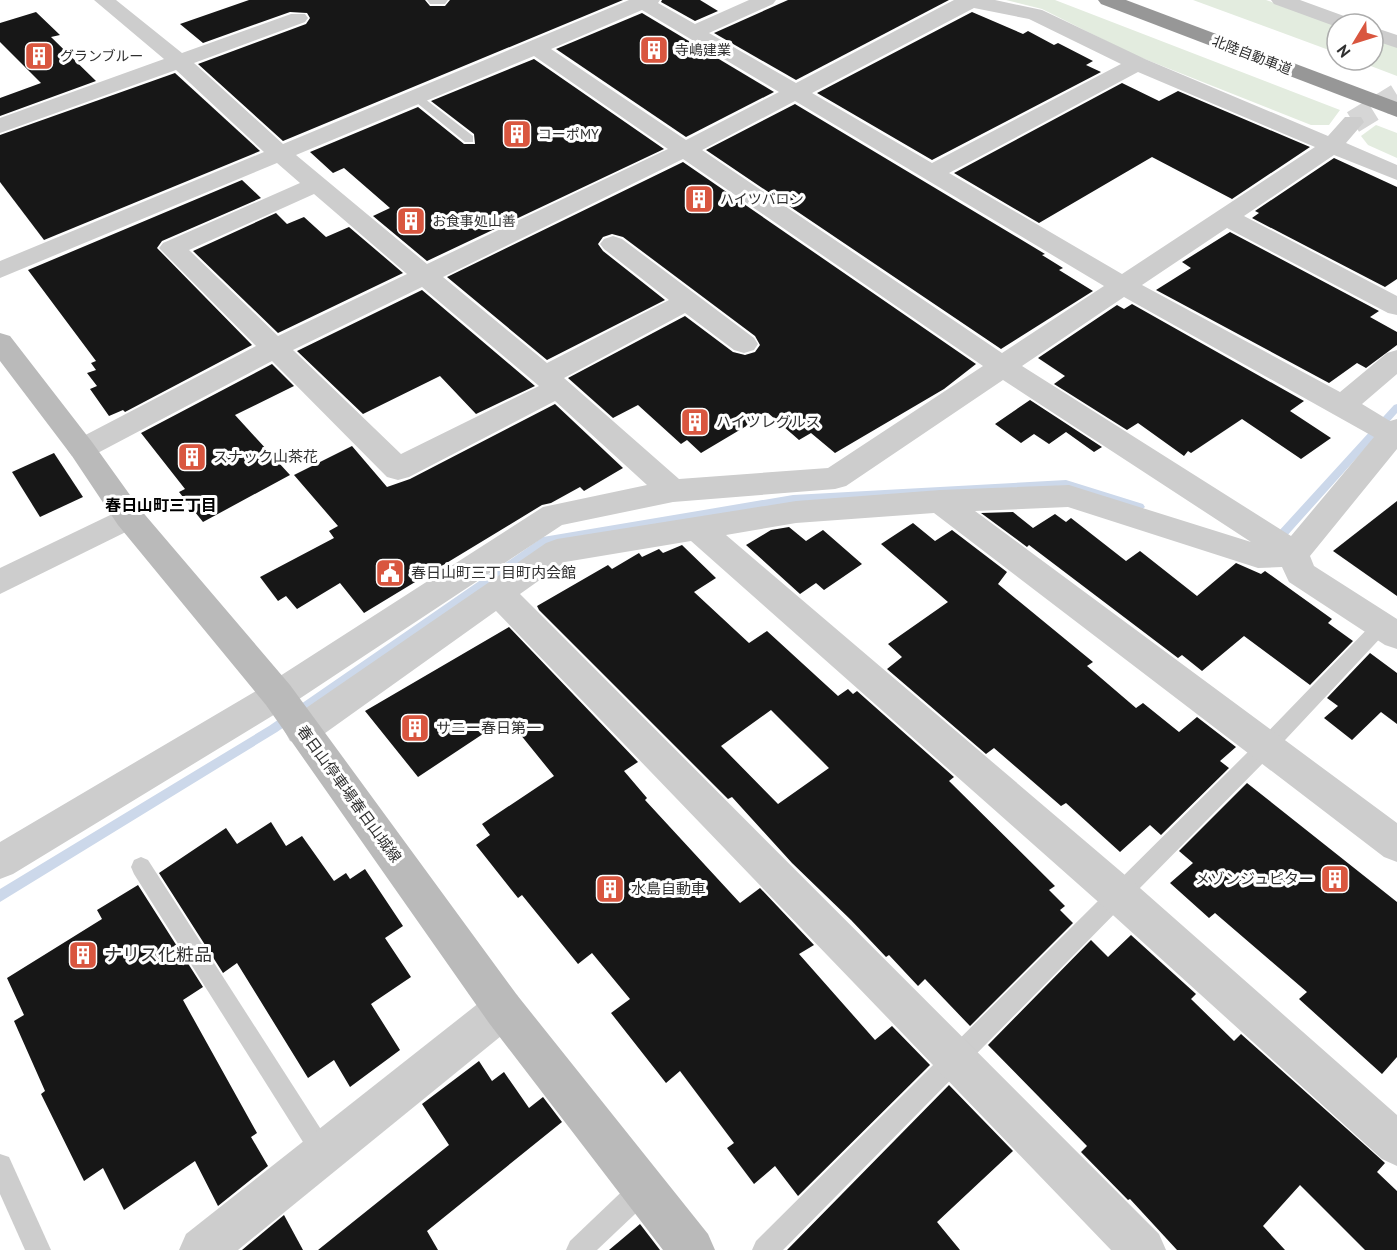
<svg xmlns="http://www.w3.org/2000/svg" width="1397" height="1250" font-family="'PT Sans','Noto Sans JP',sans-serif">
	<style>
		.green { fill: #e3ecdf }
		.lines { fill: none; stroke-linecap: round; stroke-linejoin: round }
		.stream { fill: #ccd8ea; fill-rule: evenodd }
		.building { fill: #171717; fill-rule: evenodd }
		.street-tunnel { stroke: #d6d6d6; stroke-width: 23; stroke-dasharray: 23 11; stroke-linecap: butt }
		.lane { fill: #cdcdcd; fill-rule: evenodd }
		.street { fill: #cdcdcd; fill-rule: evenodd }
		.secondary { fill: #bababa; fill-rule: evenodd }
		.highway { fill: #979797; fill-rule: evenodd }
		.labels { text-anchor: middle; stroke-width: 6; stroke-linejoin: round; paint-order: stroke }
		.far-poi-label { font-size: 14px; fill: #303030; stroke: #fff; text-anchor: start }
		.far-street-label { font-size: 14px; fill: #303030; stroke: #fff }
		.poi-label { font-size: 15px; fill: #303030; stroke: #fff; text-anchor: start }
		.street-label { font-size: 15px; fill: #303030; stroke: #fff }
		.neighbourhood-label { font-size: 16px; font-weight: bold; fill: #000; stroke: #fff }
		.near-poi-label { font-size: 18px; fill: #303030; stroke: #fff; text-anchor: start }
	</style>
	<rect width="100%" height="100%" fill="#fff"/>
	<g class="green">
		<polygon points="1006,0 1055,0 1340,110 1329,125 1311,125 1132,54 1042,9"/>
		<polygon points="1193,0 1266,0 1337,25 1337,53"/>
		<polygon points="1373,37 1397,47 1397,76 1355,60 1373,60"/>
		<polygon points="1376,125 1397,133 1397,158 1368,145 1361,136"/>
	</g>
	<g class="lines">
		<g class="stream">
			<polygon points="1397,404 1397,413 1285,538 1272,541 1268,540 1267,537 1268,534 1278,532 1394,405"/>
			<polygon points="1066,480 1143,504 1145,507 1140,511 1066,486 793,503 550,543 277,732 0,902 0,889 269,726 543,537 793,495"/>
		</g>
	</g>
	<g class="building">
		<polygon points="249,0 425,0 430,6 445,6 450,0 623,0 283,141 198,64 306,24 310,18 307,13 290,12 203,43 180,24"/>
		<polygon points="662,0 700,0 718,11 695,21 661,2"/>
		<polygon points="788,0 949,0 796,80 714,33"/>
		<polygon points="36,12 60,35 51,37 96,81 0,116 0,98 41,83 0,42 0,23"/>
		<polygon points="972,12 1023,34 1028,31 1054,45 1058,43 1093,61 1086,65 1101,72 932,160 817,93"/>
		<polygon points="642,13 774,92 686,137 556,49"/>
		<polygon points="534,59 664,149 427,261 373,216 390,208 344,168 333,173 310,152 418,107 464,144 475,144 474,134 431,101"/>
		<polygon points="175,73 260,151 44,240 0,182 0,135"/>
		<polygon points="1122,83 1159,101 1178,91 1310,147 1232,199 1152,157 1039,223 954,173"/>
		<polygon points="795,104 1045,254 1042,255 1063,268 1059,270 1093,291 1001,349 706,150"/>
		<polygon points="1334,158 1397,187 1397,279 1385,287 1252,218 1259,213 1255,211"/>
		<polygon points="683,162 976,364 944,389 835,453 811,433 799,440 768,413 701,453 687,440 681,444 638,405 613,418 568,378 685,316 733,352 745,355 755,352 760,345 755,336 623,237 612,234 603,237 598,244 603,251 665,300 547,360 447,277"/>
		<polygon points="242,180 261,198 162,241 157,248 252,345 125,412 123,410 109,416 90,389 97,386 87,373 96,370 91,363 96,361 28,270"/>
		<polygon points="276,213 287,224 304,217 326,237 349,227 403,273 278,333 193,251"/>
		<polygon points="1230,232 1379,311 1370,317 1397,332 1397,345 1366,368 1357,363 1329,383 1156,290 1191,268 1182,262"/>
		<polygon points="422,290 535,386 476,414 440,376 363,414 297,351"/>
		<polygon points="1132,304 1304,401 1290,411 1331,438 1301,459 1242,419 1191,453 1188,451 1184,456 1138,423 1127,430 1054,384 1065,376 1038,358 1117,305 1124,309"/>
		<polygon points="272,364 294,386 235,415 290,475 203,522 179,492 185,489 141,433"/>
		<polygon points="1030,400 1102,447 1094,452 1066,432 1049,444 1034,434 1021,443 995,424"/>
		<polygon points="555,404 623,468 584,491 580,487 551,503 542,505 364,613 340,583 297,609 286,596 278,601 260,577 334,538 329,531 338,526 294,475 352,446 387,487 410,479"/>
		<polygon points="54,453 83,497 40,517 12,472"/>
		<polygon points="1397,501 1397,596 1333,551"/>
		<polygon points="1013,512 1033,528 1055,514 1066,522 1071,518 1126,561 1140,551 1197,596 1236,563 1261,574 1265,571 1332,619 1328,623 1353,641 1310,685 1244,636 1202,671 1182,655 1178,658 1029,545 1027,547 981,513"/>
		<polygon points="913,523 935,541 952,530 1007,572 998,584 1093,662 1087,666 1136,708 1143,703 1179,732 1197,717 1236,747 1220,761 1229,768 1161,835 1150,825 1120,852 1066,803 1061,806 994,748 986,754 887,669 902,657 888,644 948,602 881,544"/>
		<polygon points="789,527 806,541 823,530 862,564 824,590 816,583 800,594 746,545 771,530"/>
		<path d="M682 545 716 578 694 592 749 643 767 631 838 696 848 689 853 694 857 691 954 777 949 781 1055 886 1049 890 1065 906 1060 910 1073 923 970 1026 925 979 918 986 889 955 886 957 851 920 792 863 732 797 728 799 539 610 537 606 608 565 612 569 639 553 642 557 659 549 663 553ZM771 710 829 768 778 804 721 746Z"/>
		<polygon points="509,627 638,762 624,771 647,798 645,800 740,903 760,888 814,945 799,954 875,1040 892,1026 930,1065 798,1196 775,1166 754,1184 727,1148 734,1143 680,1071 666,1083 611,1013 630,999 592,953 578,964 522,895 518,898 476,845 490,835 482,824 554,776 507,718 418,777 365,711"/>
		<polygon points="1370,653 1397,673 1397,724 1381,712 1352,740 1324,718 1338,706 1327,698"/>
		<polygon points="1247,783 1397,902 1397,1057 1382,1074 1299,999 1307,992 1215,913 1209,918 1170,883 1193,863 1179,851"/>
		<polygon points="271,822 286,846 302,836 334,881 346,873 350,879 365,869 403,926 385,938 411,977 371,1004 400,1050 350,1087 334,1060 308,1078 237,963 223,973 159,873 226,828 237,844"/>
		<polygon points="138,885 203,987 183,1000 257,1133 251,1137 268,1166 218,1206 195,1161 124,1210 103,1168 84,1181 41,1094 45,1091 14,1021 24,1015 7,978 102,919 97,910"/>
		<polygon points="1131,935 1196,994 1191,999 1234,1041 1241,1034 1385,1163 1377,1172 1397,1191 1397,1250 1365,1250 1300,1185 1263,1226 1285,1250 1177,1250 1130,1199 1128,1200 1081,1152 1087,1146 988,1045 1091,940 1108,957"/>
		<polygon points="479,1061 492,1081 504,1072 529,1108 543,1097 562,1122 427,1231 438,1250 318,1250 449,1145 422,1104"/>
		<polygon points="949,1085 1013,1151 937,1222 960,1250 787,1250"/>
		<polygon points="284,1215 303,1250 242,1250"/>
		<polygon points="640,1224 660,1250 609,1250"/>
	</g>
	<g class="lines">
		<polyline class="street-tunnel" points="1353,122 1397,95"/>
		<g class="lane">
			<polygon points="416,92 473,136 473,142 465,142 412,99 412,93"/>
			<polygon points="1381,619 1387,621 1390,626 1387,631 1272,754 783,1250 752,1250 756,1241 1258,742 1375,621"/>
			<polygon points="141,857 148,860 331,1145 335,1153 331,1161 323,1165 315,1161 134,874 131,867 134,860"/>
			<polygon points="0,1154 9,1157 51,1250 25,1250 0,1194"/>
			<polygon points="644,1176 653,1179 656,1188 653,1197 597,1250 566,1250 570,1241 635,1179"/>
		</g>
		<g class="street">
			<path d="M94 0H116L182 53 291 14H305L308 18 305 22 194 63 283 144 629 0H660L658 3 695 24 749 0H776L773 4 709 33 796 83 954 0H995L1042 10 1145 59 1328 136 1345 117H1361L1364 122 1346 143 1397 165V180L1334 155 1244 216 1397 296V315L1388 313 1227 228 1142 285 1340 392 1387 353 1397 350V374L1362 404 1390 421 1397 419V449L1310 556 1314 566 1397 619V649L1385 645 1289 582 1282 567 1258 568 1068 507 975 511 1397 823V862L1384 857 934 513 796 523 726 535 1132 881 1397 1115V1166L1382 1159 1104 907 691 541 565 562 520 594 1159 1234 1166 1250H1111L496 611 314 741 302 745 290 741 284 730 290 719 546 543 557 539 796 501 940 490 1069 485 1251 542 1003 380 846 486 835 489 673 502 562 525 290 705 13 874 0 879V842L266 685 543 507 647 485 555 401 409 477 398 480 387 477 272 361 92 456 82 459 72 456 67 449 72 442 256 346 159 248 163 243 300 183 277 163 0 278V261L264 152 176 70 0 133V118L164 59ZM974 8 1029 19 1121 64 932 163 812 93ZM642 10 779 92 686 140 551 49ZM534 56 668 149 427 264 296 155ZM1138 72 1315 147 1122 274 949 173ZM795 101 1104 286 1002 353 702 150ZM683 159 983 366 828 468 679 479 564 378 685 313 734 350 744 353 754 350 758 344 754 338 622 239 613 236 604 239 600 244 604 249 669 300 547 363 443 277ZM314 194 407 274 278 336 189 250ZM422 287 539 386 401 454 293 350ZM1124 297 1374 437 1291 536 1022 366Z"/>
			<polygon points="427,0 448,0 445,4 430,4"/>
			<polygon points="1271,0 1300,0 1355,20 1358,24 1337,24 1337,27 1274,4"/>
			<polygon points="1373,27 1397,35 1397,48 1373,40"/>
			<polygon points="129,506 140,509 144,517 140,525 0,594 0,568"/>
			<polygon points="503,989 517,995 523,1009 517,1023 238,1250 179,1250 186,1234 489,995"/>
		</g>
		<polygon class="secondary" points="0,333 10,336 92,442 140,509 290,685 517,995 708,1234 715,1250 663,1250 489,1023 266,705 118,525 72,456 0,361"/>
		<polygon class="highway" points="1098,0 1126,0 1397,102 1397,117 1101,4"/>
	</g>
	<defs>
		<g id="building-square" transform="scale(1.5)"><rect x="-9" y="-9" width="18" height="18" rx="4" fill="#d9563f" stroke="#fff"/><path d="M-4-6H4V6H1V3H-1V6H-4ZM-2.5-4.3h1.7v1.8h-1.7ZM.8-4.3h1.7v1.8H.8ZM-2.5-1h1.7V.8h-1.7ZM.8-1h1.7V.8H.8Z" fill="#fff"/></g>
		<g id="civic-square" transform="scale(1.5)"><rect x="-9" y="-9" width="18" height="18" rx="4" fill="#d9563f" stroke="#fff"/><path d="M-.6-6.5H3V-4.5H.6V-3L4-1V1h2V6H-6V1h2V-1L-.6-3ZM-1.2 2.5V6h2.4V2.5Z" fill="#fff"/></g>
	</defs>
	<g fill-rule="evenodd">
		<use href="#building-square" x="654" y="50"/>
		<use href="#building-square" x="39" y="56"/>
		<use href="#building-square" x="517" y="134"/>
		<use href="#building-square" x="699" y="199"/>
		<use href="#building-square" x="411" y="221"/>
		<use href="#building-square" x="695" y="422"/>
		<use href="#building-square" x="192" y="457"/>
		<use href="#civic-square" x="390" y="573"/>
		<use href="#building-square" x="415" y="728"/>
		<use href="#building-square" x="1335" y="879"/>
		<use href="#building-square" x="610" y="889"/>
		<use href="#building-square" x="83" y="955"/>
	</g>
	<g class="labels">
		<g class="far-poi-label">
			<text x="675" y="55">寺嶋建業</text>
			<text x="60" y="61">グランブルー</text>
			<text x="538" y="139">コーポMY</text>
			<text x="720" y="204">ハイツバロン</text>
			<text x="432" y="226">お食事処山善</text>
		</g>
		<g class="far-street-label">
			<text transform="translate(1252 55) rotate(21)" y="5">北陸自動車道</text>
		</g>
		<g class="poi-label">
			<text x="716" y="427">ハイツレグルス</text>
			<text x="213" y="462">スナック山茶花</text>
			<text x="411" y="578">春日山町三丁目町内会館</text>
			<text x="436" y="733">サニー春日第一</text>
			<text x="1314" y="884" text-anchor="end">メゾンジュピター</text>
			<text x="631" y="894">水島自動車</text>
		</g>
		<g class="street-label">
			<text transform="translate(349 794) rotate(54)" y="5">春日山停車場春日山城線</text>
		</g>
		<g class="neighbourhood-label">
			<text x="161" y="511">春日山町三丁目</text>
		</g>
		<g class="near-poi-label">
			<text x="104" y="961">ナリス化粧品</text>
		</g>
	</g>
	<g transform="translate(1355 42) rotate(232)"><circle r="28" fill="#ffffff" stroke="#acacac" stroke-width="1.5"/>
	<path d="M0-4.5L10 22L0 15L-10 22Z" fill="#d9563f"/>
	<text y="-9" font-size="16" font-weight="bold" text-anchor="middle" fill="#303030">N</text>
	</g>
</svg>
